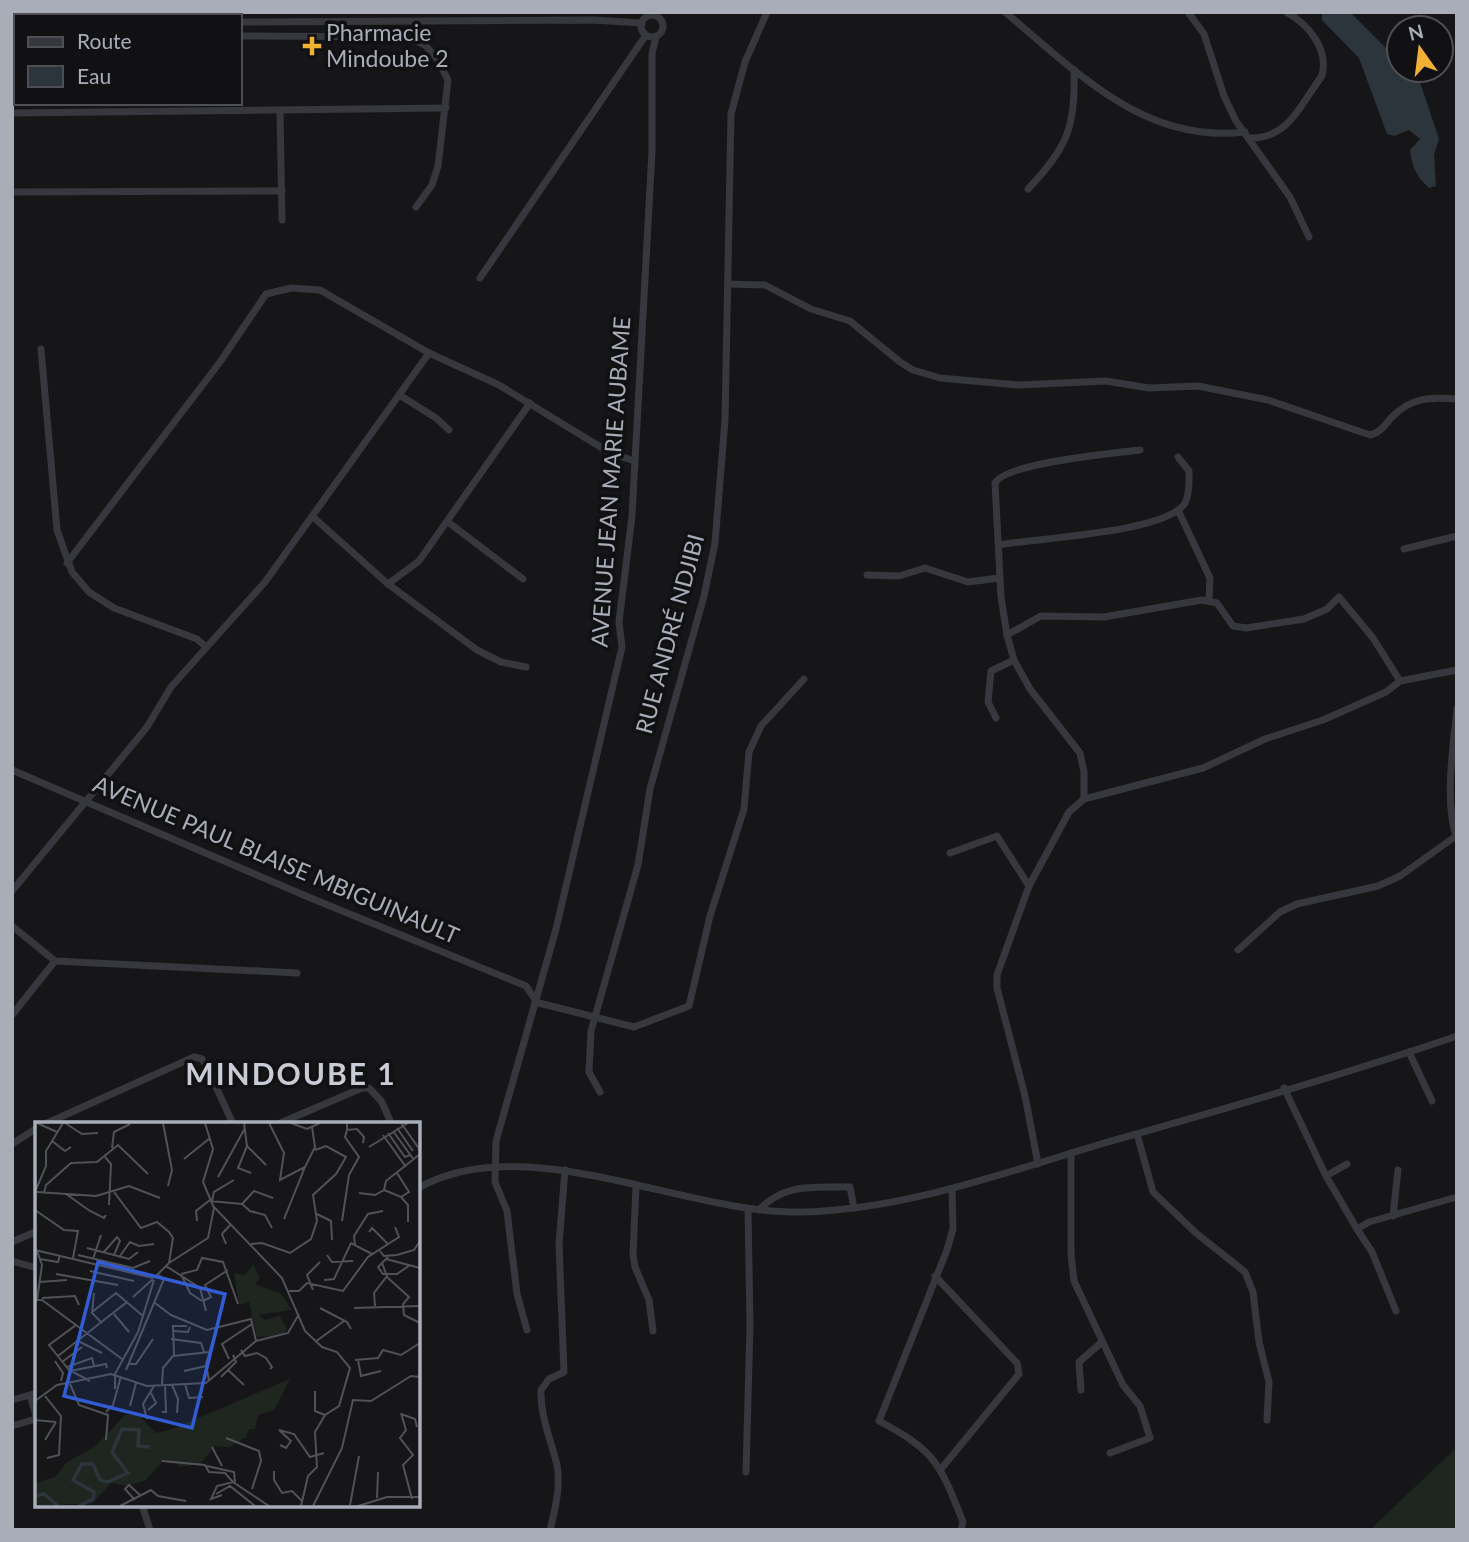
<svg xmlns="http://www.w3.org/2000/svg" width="1469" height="1542" font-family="Lato,sans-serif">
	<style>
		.green { fill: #1e261f }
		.water { fill: #2c353c }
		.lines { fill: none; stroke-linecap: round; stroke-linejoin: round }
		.minor { stroke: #37383d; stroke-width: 7 }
		.poi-dot { fill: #f2b134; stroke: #111113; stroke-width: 2.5 }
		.labels { text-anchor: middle; stroke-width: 7; stroke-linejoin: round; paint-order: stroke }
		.poi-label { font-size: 23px; fill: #a8adb8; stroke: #111113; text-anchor: start }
		.street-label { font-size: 23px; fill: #a8adb8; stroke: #111113 }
		.district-label { font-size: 30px; font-weight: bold; letter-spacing: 2px; fill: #c9ccd4; stroke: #111113 }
		.inset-river { fill: none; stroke: #2c353c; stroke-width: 3.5 }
		.inset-road { fill: none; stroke: #505258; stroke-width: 2 }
		.view { fill: #325cd3; fill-opacity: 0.15; stroke: #325cd3; stroke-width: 3.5 }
		.inset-edge { fill: none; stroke: #a8adb8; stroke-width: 3.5 }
	</style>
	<rect width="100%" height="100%" fill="#161618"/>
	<polygon class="green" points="1457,1447 1457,1530 1370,1530"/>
	<path class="water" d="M1322 12H1350L1399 61V70H1408L1420 82 1439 139 1434 155 1436 186 1429 188C1416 176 1412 167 1410 150L1420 139 1409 130 1394 136 1387 134 1359 58 1322 20Z"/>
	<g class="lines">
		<g class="minor">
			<path d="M1005 12C1077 72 1144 144 1245 132"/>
			<polyline points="1188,12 1204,34 1224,96 1236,121 1290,197 1309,237"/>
			<circle cx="652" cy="26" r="11"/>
			<polyline points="240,22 593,20 642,23"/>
			<polyline points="12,23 16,23"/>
			<polyline points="12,36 16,36"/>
			<polyline points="240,36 407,37 425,45 438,60 448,80 438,166 432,185 416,207"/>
			<polyline points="280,111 282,220"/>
			<polyline points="12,113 446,108"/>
			<path d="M1251 138C1290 138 1301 103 1322 76 1329 48 1308 24 1286 12"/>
			<path d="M1028 189C1067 148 1076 127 1074 70"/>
			<polyline points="12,192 282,191"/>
			<polyline points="480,278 646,35"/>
			<path d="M728 284 765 285 811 309 850 321 900 362 913 370 940 378 1019 385 1106 381 1149 388 1198 386 1268 400 1370 435C1380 433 1385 425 1391 418 1411 397 1430 397 1457 399"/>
			<polyline points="41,349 57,530 72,572 89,592 114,608 197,639 206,647"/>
			<polyline points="401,396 436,418 449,430"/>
			<polyline points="1178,510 1210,578 1209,600"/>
			<polyline points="312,516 388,584 477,650 501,662 526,667"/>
			<polyline points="448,522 523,579"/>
			<path d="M999 545C1034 538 1167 533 1185 503 1190 494 1189 480 1189 471L1178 457"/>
			<polyline points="1404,549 1457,536"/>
			<polyline points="67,563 220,362 266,294 291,288 320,290 429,353 499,385 607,451 634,461"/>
			<polyline points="867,575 899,576 925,568 968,582 999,578"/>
			<polyline points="388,584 419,561 530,403"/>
			<polyline points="1007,635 1041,616 1104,617 1202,600 1217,603 1233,626 1246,628 1304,619 1327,609 1339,597 1373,638 1400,681"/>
			<path d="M1457 709C1453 747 1444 803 1457 839"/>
			<polyline points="996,718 988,702 991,671 1014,660"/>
			<polyline points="12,770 313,899 526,986 536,1001"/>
			<path d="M1084 799V772L1080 753 1030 689 1014 660 1007 635 1001 597 995 483C1006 463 1114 453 1140 450"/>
			<polyline points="950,853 997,836 1029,886"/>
			<polyline points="12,891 147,727 171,687 265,582 429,353"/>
			<polyline points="12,926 55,961 297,973"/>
			<polyline points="1238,950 1280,912 1297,904 1378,886 1400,876 1456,836"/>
			<polyline points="535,1002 634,1027 689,1006 710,916 744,809 749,752 761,726 804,679"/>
			<polyline points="12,1015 55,961"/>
			<polyline points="1409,1052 1432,1101"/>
			<polyline points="1284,1088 1326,1176 1357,1229 1369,1222 1457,1197"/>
			<polyline points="600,1092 589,1072 591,1031 638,865 650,789 704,596 715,543 725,420 731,114 745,62 767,12"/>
			<polyline points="45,1124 194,1057 202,1059 207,1067 233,1124"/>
			<polyline points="278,1124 362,1088 369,1088 382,1102 391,1123"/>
			<polyline points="1137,1134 1153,1192 1196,1233 1245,1272 1253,1292 1259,1342 1269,1382 1267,1420"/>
			<polyline points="12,1144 37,1128"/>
			<polyline points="1071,1153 1071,1254 1074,1281 1123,1385 1140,1406 1150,1438 1110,1453"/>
			<polyline points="1038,1164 1025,1096 997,988 997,975 1029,886 1069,812 1084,799 1203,768 1265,739 1323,720 1386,692 1400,681 1457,670"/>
			<polyline points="1326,1176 1347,1164"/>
			<polyline points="636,1187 633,1255 635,1267 649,1300 653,1331"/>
			<path d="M418 1188C527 1127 683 1215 803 1212 906 1209 1004 1173 1101 1144 1220 1110 1340 1076 1457 1036"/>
			<path d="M952 1189 953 1229 947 1250 879 1421C936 1451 940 1464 963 1522L961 1530"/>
			<path d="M759 1210C785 1182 815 1188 850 1187L854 1208"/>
			<polyline points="1393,1216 1398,1170"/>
			<polyline points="1357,1229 1372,1252 1396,1311"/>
			<polyline points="12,1242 37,1231"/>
			<polyline points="12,1261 37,1268"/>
			<polyline points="935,1276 1017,1363 1019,1374 941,1469"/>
			<polyline points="527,1330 517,1294 507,1211 495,1182 496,1141 556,929 622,647 619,622 632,516 652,151 652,53 656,37"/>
			<polyline points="1081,1390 1079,1362 1102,1342"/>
			<polyline points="30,1395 37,1419"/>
			<polyline points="12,1400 37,1393"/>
			<polyline points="12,1426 36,1419"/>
			<polyline points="746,1472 750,1325 748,1209"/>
			<polyline points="142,1505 150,1530"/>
			<path d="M550 1530C555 1510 561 1485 557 1465 551 1440 540 1416 541 1390L549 1379 564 1372 559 1244 565 1170"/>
		</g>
	</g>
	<path class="poi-dot" d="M308.5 35.5h7v7h7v7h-7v7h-7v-7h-7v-7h7z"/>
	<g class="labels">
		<g class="poi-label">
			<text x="326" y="41">Pharmacie<tspan x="326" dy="26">Mindoube 2</tspan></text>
		</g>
		<g class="street-label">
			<text transform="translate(611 482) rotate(-86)" y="8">AVENUE JEAN MARIE AUBAME</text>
			<text transform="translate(670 634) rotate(-75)" y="8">RUE ANDRÉ NDJIBI</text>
			<text transform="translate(276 860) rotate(23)" y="8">AVENUE PAUL BLAISE MBIGUINAULT</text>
		</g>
		<g class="district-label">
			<text x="291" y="1085">MINDOUBE 1</text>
		</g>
	</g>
	<g transform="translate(35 1122)">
		<rect width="385" height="385" fill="#161618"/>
		<path d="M218 142 225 156 220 162 246 172 257 188 223 193 230 198 245 194 252 207 247 213 222 215 214 180 204 183 199 151 210 153ZM255 257 239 288 223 293 220 307H214L211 315 195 325 180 324 165 342 143 345V340H127L110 359 91 364 76 361 58 381 0 384V361L20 355 32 340 61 324 90 293 102 292 121 311 135 308Z" fill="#1e261f"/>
		<path class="inset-river" d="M0 374 9 372 23 384M44 384 58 377 59 370 38 358 47 342H58L65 358 72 360 93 351 77 330 87 307 104 308 103 324 115 325"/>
		<path class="inset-road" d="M2 1 22 10M30 1 47 12 63 11M128 1 137 48 133 64M209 1 212 24 231 43M234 1 249 31 245 58 270 45 280 25 277 5M256 1 272 7 285 1M312 1V8L322 7 329 15 328 21M366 1 385 28M362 6 378 29M358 9 379 38M353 11 370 35 375 33M348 13 371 45M17 19 30 29 36 25M212 24 203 46 216 51M334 25 373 1M77 26 79 10 95 2M70 35 76 42 74 83M149 37 175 16M183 55 210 6M349 68 366 75 374 70 362 51M0 70 11 44V29L28 1M2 70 61 74 94 64 125 76M79 70 106 106 122 100 134 110 138 116 134 141M9 71 11 63 36 41 62 40 83 23 113 52M324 71 340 73 349 68 351 59 385 32M31 72 55 89 69 96 71 93M366 75 373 83V100M175 79 207 82 215 89 230 93 237 106M177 79 179 70 199 58M207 82 219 69 238 76M179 85 247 156 270 209 287 225 302 230 315 246 304 284 290 293 280 310 282 345 273 354 266 384M0 88 29 108 43 109 38 136M282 92 296 99 297 118M249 97 270 45M162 99 161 89 175 78M307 99 314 53 324 35 310 15 312 8M191 122 187 112 196 102M216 122 227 121 255 131 276 117 282 99 278 73 301 52 311 35 291 24 280 28M353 122 364 115 360 105M320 123 319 114 333 92 348 89M52 126 94 137 103 130M0 128 118 156M2 129 7 143 2 178M345 129 349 134 362 133 379 128 385 119M69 130 82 115 85 119 79 133M43 133 98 146 115 139M292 133 297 140 318 139M85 134 95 120 104 124 119 122M353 135 343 145 348 152H362L375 143M5 137 23 140 25 133M58 137 66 113M351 137 385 146M131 144 165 166 171 189M55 149 99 159M21 152 83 163M146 152 162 148 167 136 188 140 203 182M146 152 155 171 167 179M352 155 374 175 368 182 369 193 385 201M119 156 134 141 173 116 179 86 168 60 178 27 170 1M289 158 299 157 316 121 337 132M4 160 32 158M278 168 272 153 285 140M254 169H264L272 161 308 169 333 135 353 122 337 106 334 110M59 171 57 191 67 201M98 175 118 157M7 176 40 174 44 183M0 178H7L87 237M168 179 176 175 170 163 193 148M120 181 136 193 172 208 216 197 221 219M340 184 339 171 352 154 347 141M285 186 312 200 316 207M319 186 385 184M56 191 81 171 108 194M79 192 94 210M41 203 14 223 34 248 55 259M137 209 153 210 155 205M136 217 166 221 169 230M43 219 67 231M280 220 309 199M206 228 210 234 222 231 231 236 237 245 235 247M139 233 138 204H152M23 234 92 180M194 237 187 222 217 202M320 238 343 236 348 228 366 233 385 221M323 238 326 254 346 249M20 239 28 251 26 259M27 240 47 225M93 242H101L118 217M32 245 57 236 59 244M91 248 129 157 122 152M193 248 209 263M35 249 71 242 72 246M149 249 171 244M186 255 201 240 198 233M174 259 171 242 179 215M35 262 44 283 73 293 71 318M150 262 154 276 168 275M127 263 128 246 138 234 175 230M137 263 143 277 142 291M80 267V252L103 210 119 158M280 269V289L290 293M10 274 26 294 24 333 12 336M0 279 22 263 76 252 112 264 171 261 221 219 253 211 264 192M95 284 101 261M113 288 121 281 116 271M71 290 78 283 86 254M127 290H131L130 263M366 291 371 308 365 316 378 333 368 343 377 377M366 292 380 297 382 305M112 297 108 282 119 264M0 298 21 300M191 316 224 329 226 339 217 367M10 318 21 300M245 323 251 326 256 319 244 308 259 312 275 335 289 331M177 325 187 344M127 339 170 343 174 350 190 351 198 360M172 344 199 350 200 360M239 349V358L247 371 257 369 267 379M181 372 195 364 220 384M187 373 176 377 182 364 198 360 234 384M342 376 343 350M100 378 90 367 94 363 106 374M315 383 324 334M85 384 116 368 123 374 151 379M278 384 307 326 318 278 336 279 376 254 385 255M323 384 352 375H385"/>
		<path class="view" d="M63 140 190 172 157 306 29 274Z"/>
		<rect width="385" height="385" class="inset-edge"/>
	</g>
	<rect width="1469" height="1542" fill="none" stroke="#a8adb8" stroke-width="28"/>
	<rect x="14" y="14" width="228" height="91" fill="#111113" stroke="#4d4f55" stroke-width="2"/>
	<rect x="28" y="37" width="35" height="10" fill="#37383d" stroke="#4d4f55" stroke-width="2"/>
	<text x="77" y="49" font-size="21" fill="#a8adb8">Route</text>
	<rect x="28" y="66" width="35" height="21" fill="#2c353c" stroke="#4d4f55" stroke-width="2"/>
	<text x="77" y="84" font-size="21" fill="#a8adb8">Eau</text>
	<g transform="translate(1420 49) rotate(346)"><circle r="33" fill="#111113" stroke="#4d4f55" stroke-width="2"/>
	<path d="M0-5L12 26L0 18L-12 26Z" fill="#f2b134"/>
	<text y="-10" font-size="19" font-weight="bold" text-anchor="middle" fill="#a8adb8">N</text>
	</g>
</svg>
